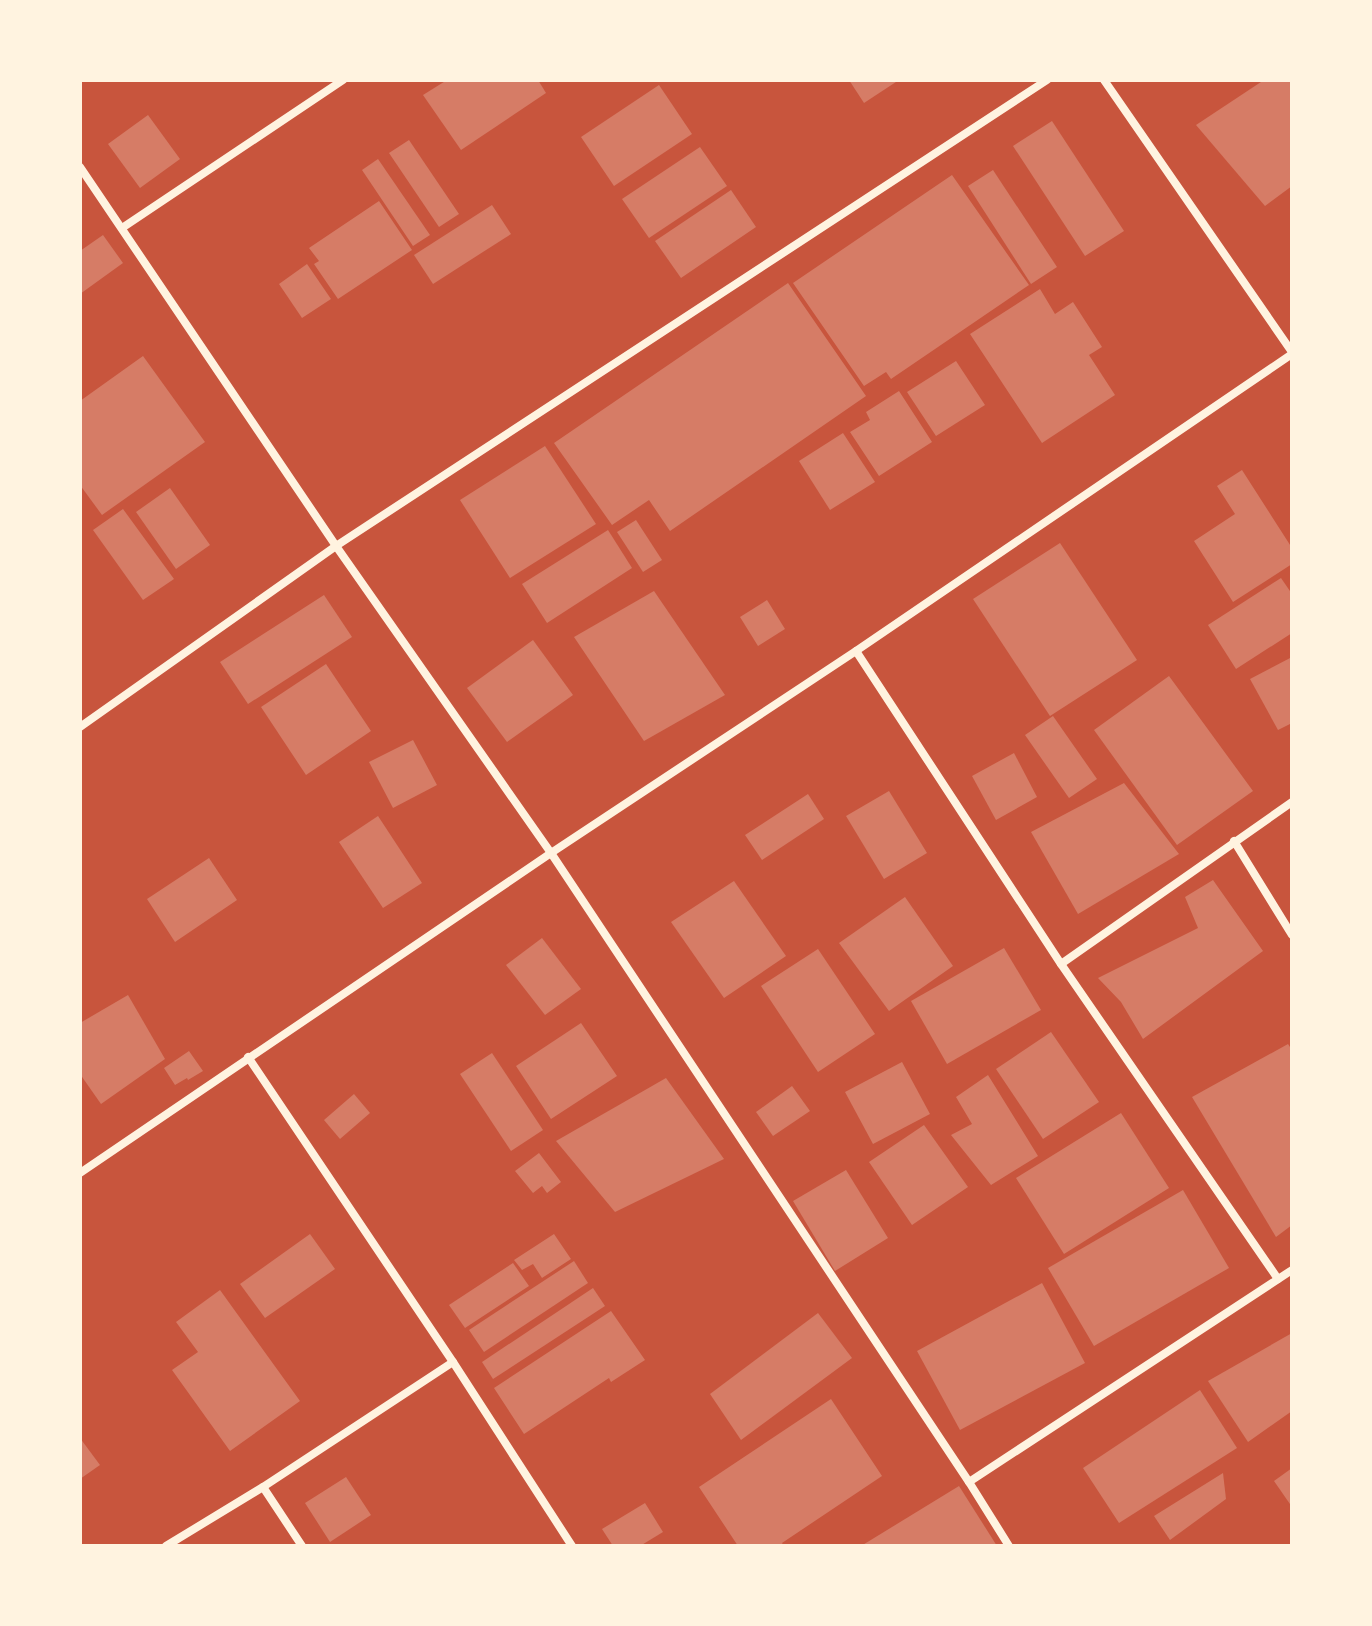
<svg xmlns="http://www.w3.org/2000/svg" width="1372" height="1626" font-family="Signika,sans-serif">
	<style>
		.building { fill: #d67c66 }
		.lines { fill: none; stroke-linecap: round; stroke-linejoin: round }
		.minor { stroke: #fff3e0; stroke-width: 8 }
	</style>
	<rect width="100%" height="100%" fill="#c8553d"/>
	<g class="building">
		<polygon points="447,80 538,80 546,93 461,150 423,95"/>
		<polygon points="849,80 899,80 864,103"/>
		<polygon points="1264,80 1292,80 1292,186 1265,206 1196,125"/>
		<polygon points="659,85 692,134 614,186 581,137"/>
		<polygon points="148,115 180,159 140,188 108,144"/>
		<polygon points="1052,121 1124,231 1085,256 1013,146"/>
		<polygon points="409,140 459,214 439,227 389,153"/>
		<polygon points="700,147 727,186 649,238 622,199"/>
		<polygon points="378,159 430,235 413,246 362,170"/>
		<polygon points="993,170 1057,267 1031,284 968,186"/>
		<polygon points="952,175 1029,285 891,379 886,372 864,386 793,283"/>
		<polygon points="731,190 756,227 681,278 655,241"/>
		<polygon points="379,201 412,250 338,299 314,264 319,261 309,248"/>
		<polygon points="492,205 511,234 433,284 414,255"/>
		<polygon points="103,235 123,263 80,294 80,251"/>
		<polygon points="307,264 331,299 302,318 279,284"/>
		<polygon points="788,283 866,396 670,531 649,500 612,525 554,443"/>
		<polygon points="1040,289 1055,314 1073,302 1102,347 1089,355 1115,395 1042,443 970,334"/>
		<polygon points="143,356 205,442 102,515 80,485 80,401"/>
		<polygon points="956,361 985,405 936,436 907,392"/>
		<polygon points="899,391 932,442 879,476 850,432 870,420 866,412"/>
		<polygon points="843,433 875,482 830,510 799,461"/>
		<polygon points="545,446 596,524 510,578 460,500"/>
		<polygon points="1242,470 1292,548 1292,564 1233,602 1194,541 1235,514 1217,486"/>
		<polygon points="170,488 210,545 176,569 136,512"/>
		<polygon points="123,509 174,579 143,600 93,530"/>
		<polygon points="636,520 662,560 643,572 617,532"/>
		<polygon points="608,530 632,568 547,623 522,584"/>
		<polygon points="1060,543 1137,660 1050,716 973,599"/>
		<polygon points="1281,578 1292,594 1292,633 1236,669 1208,625"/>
		<polygon points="654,591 725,695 644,741 574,637"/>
		<polygon points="324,595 352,637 248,704 220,662"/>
		<polygon points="767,600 785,629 758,646 740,617"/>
		<polygon points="533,640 573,695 507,742 467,688"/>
		<polygon points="1292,657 1292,723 1278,730 1250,679"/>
		<polygon points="326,664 371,731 306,775 261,707"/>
		<polygon points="1169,676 1253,791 1177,845 1094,730"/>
		<polygon points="1053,716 1097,779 1069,798 1025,735"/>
		<polygon points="413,740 437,785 393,808 369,762"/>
		<polygon points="1014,753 1037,797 996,820 972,776"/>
		<polygon points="1124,783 1179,854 1078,914 1031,832"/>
		<polygon points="889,791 927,853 884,879 846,816"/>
		<polygon points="808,794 824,819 762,860 745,835"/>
		<polygon points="378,816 422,883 383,908 339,842"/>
		<polygon points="209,858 237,900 175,942 147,899"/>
		<polygon points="1213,880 1263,951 1143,1039 1121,1002 1098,978 1198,928 1185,897"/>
		<polygon points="734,881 786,956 724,998 671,922"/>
		<polygon points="905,897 953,966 889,1011 839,943"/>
		<polygon points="542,938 581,989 545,1015 506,965"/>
		<polygon points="1004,948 1041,1010 947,1064 911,1001"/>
		<polygon points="818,949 875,1034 818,1072 761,986"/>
		<polygon points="128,995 165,1059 101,1104 80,1074 80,1023"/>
		<polygon points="581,1023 617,1076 551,1119 516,1066"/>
		<polygon points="1051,1032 1099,1102 1043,1139 996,1069"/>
		<polygon points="1288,1044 1292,1050 1292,1225 1276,1237 1192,1097"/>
		<polygon points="189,1051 203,1071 188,1080 187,1078 175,1085 164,1068"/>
		<polygon points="492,1053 543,1130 511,1151 460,1074"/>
		<polygon points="902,1062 930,1114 873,1144 845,1092"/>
		<polygon points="988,1075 1038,1156 991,1185 951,1135 972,1124 956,1097"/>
		<polygon points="666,1078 724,1159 615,1212 556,1141"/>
		<polygon points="792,1086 810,1111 773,1136 756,1112"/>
		<polygon points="354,1094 370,1113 340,1139 324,1120"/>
		<polygon points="1121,1113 1169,1188 1064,1254 1016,1178"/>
		<polygon points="924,1125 968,1187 912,1225 869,1162"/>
		<polygon points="539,1153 561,1182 547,1193 542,1186 533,1193 515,1171"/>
		<polygon points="846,1170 888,1238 835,1271 793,1201"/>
		<polygon points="1183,1190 1229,1268 1094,1346 1048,1268"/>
		<polygon points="310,1234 335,1269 265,1318 240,1284"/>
		<polygon points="554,1234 571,1259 542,1278 533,1264 522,1270 514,1260"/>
		<polygon points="574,1261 588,1283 484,1352 469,1330"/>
		<polygon points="513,1263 529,1286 465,1328 449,1305"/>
		<polygon points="1042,1283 1085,1363 960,1430 917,1351"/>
		<polygon points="593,1288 605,1306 493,1379 482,1362"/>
		<polygon points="220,1290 300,1401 230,1451 172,1370 198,1352 176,1322"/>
		<polygon points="611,1311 645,1360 611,1382 609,1378 524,1434 494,1388"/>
		<polygon points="818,1313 852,1358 741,1440 710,1394"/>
		<polygon points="1292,1333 1292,1411 1248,1442 1208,1381"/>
		<polygon points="1200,1390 1237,1448 1119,1523 1083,1468"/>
		<polygon points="831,1399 882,1476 782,1543 784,1546 738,1546 699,1487"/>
		<polygon points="80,1438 100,1465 80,1479"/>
		<polygon points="1292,1468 1292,1507 1274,1481"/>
		<polygon points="1223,1473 1226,1499 1170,1540 1154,1516"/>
		<polygon points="346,1477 371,1515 330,1542 305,1503"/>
		<polygon points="959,1486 997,1546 861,1546"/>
		<polygon points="645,1503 663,1532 640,1546 613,1546 602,1529"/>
	</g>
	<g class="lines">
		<g class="minor">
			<polyline points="1104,80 1292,352"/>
			<polyline points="80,167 336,546 551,853 969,1482 1009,1546"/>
			<polyline points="122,228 343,80"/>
			<polyline points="856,651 1061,964 1278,1279"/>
			<polyline points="80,727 336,546 1047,80"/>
			<polyline points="1234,841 1292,935"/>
			<polyline points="1061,964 1292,802"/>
			<polyline points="248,1057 453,1362 572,1546"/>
			<polyline points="80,1173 551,853 856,651 1292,354"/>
			<polyline points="969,1482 1292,1270"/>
			<polyline points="263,1487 302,1546"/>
			<polyline points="166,1546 263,1487 453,1362"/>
		</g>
	</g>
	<rect width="1372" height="1626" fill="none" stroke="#fff3e0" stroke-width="164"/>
</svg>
